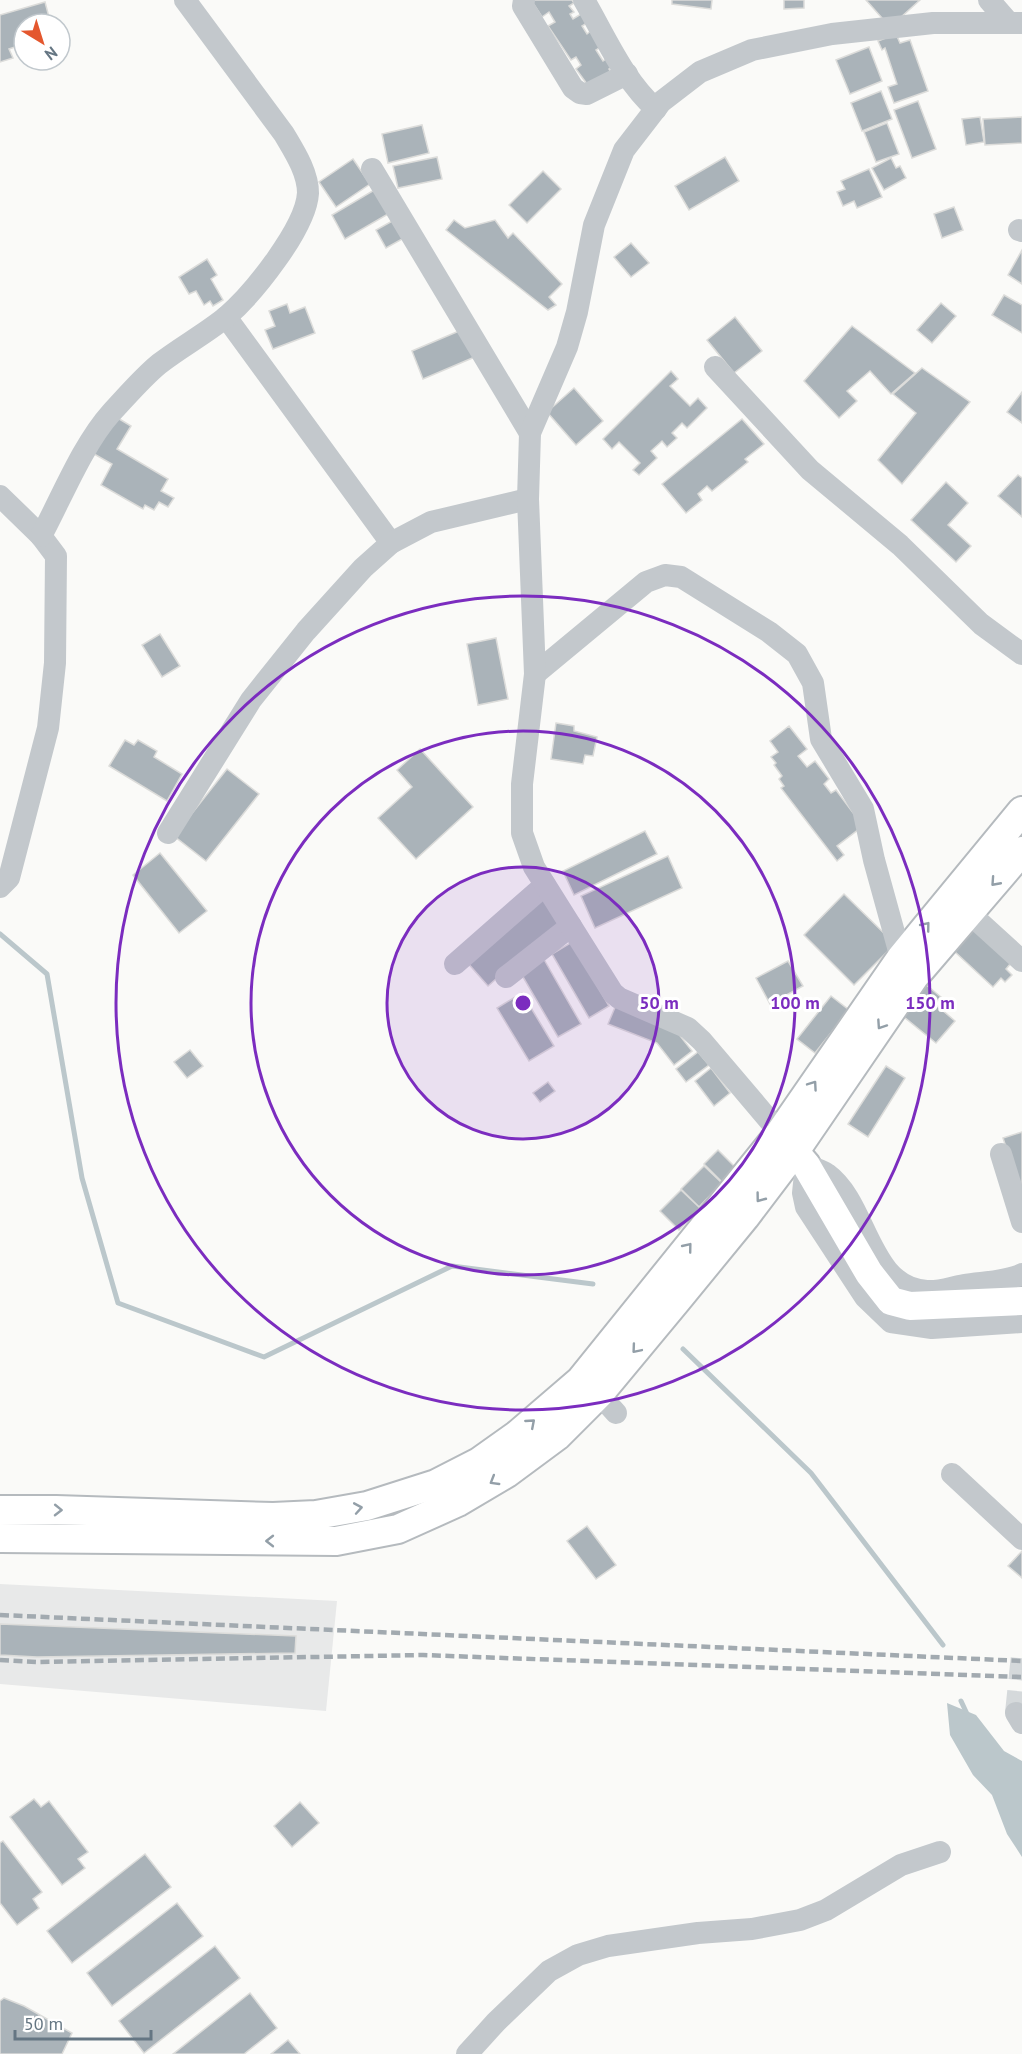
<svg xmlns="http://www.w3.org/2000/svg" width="1022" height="2054" font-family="'PT Sans',sans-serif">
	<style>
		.built { fill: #e8e9e9 }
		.water { fill: #bbc7cb }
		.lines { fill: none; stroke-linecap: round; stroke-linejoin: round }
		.stream { stroke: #bbc7cb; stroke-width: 5 }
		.building { fill: #aab3b9; stroke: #dcdcda; stroke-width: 1.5 }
		.minor-tunnel { stroke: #d5d9db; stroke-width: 22; stroke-dasharray: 22 11; stroke-linecap: butt }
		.major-casing { stroke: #b5babe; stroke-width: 32 }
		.minor { stroke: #c3c8cc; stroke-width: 22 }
		.major { stroke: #fff; stroke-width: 28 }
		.rail { stroke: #a2aab0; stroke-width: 4.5; stroke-dasharray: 9 4.5; stroke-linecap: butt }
		.oneway { stroke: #939fa8 }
		.ring { fill: none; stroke: #7b2cbf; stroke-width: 3 }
		.centre { fill: #7b2cbf; stroke: #fff; stroke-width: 3 }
		.ring-label { font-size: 18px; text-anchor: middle; font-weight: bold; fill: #7b2cbf; stroke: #fff; stroke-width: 6; stroke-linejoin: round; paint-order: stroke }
	</style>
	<rect width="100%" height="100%" fill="#fafaf8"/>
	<polygon class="built" points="0,1584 337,1601 326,1711 0,1684"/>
	<polygon class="water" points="947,1703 976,1715 1004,1751 1022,1761 1022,1857 1007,1834 992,1795 973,1775 950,1735"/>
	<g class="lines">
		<g class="stream">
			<polyline points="0,934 47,974 82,1178 118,1303 264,1357 452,1266 593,1284"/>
			<polyline points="683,1349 811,1473 943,1645"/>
			<polyline points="961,1701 968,1716"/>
		</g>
	</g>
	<g class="building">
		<polygon points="531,0 572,0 574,3 569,6 574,12 570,14 573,19 581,14 587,23 582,26 587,34 592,30 602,46 596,50 603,61 609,57 615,66 609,69 612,74 587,84 576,69 581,65 576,57 571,60 548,26 555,22 549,12 542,17"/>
		<polygon points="672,0 712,0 711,9 672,4"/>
		<polygon points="784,0 804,0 804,8 784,9"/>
		<polygon points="866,0 920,0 890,27"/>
		<polygon points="45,2 50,21 39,24 24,24 24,44 9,49 13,58 0,62 0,15"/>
		<polygon points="896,34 900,43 910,40 928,91 894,103 888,87 897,84 885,48 882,50 878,41"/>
		<polygon points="869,47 882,81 850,94 836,60"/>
		<polygon points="881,91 892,119 862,131 851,103"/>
		<polygon points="918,101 936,149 912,158 894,110"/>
		<polygon points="980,117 984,142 966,145 962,119"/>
		<polygon points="1022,117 1022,143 985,145 983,119"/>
		<polygon points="887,123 899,154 876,162 864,132"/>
		<polygon points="422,125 429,153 388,163 382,134"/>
		<polygon points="437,157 442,179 398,188 393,166"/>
		<polygon points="725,157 739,181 689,210 675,186"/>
		<polygon points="891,158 896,168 900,166 906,178 884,190 872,168"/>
		<polygon points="353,159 370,184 336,207 319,182"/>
		<polygon points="869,169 882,197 857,208 854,201 843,206 837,192 845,189 841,181"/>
		<polygon points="543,171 561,189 527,223 509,205"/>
		<polygon points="381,186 395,210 345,239 332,215"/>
		<polygon points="954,207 963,230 942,238 934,214"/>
		<polygon points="394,220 404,238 386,248 376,230"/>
		<polygon points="454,220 465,228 495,220 508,238 513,233 562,284 549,297 556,305 548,310 446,230"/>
		<polygon points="631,243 649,263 631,277 614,257"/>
		<polygon points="1022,250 1022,284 1008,275"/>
		<polygon points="207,259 217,275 211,279 223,300 213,306 210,301 204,305 196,291 189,294 179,277"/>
		<polygon points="1004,295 1022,305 1022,333 992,315"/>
		<polygon points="941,303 956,316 932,343 917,330"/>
		<polygon points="287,304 290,313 305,307 315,333 273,349 265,330 275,326 269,311"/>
		<polygon points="735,317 762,351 734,373 707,340"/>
		<polygon points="852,326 915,373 891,394 870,371 847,391 857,401 839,418 804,381"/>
		<polygon points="466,328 477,356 423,379 412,351"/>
		<polygon points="922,368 970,402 902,484 878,460 916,413 893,394"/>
		<polygon points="671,371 678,379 670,386 690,406 698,398 707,408 687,428 682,423 672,433 677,438 667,447 662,441 651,451 657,458 639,475 633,470 640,463 619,442 612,449 603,439"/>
		<polygon points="574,388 603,421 576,445 547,412"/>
		<polygon points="1022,392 1022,423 1007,412"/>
		<polygon points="116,417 131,426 117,449 168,479 161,491 174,498 168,507 159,502 154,510 145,505 143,509 101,485 112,464 87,450"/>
		<polygon points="742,419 764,444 745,459 748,462 712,491 707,486 698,494 702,500 686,513 662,484"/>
		<polygon points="1018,475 1022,478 1022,517 998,496"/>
		<polygon points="946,482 968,503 948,525 971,546 956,562 911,520"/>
		<polygon points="160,634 180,666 162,677 142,645"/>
		<polygon points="496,638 508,699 478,705 467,644"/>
		<polygon points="556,723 574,726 574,731 597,737 593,756 585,755 583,764 551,759"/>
		<polygon points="789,726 807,749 798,756 807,767 815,761 829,779 824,784 831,793 836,790 863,826 837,846 844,855 837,861 781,788 784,786 779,779 782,776 774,765 776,763 771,757 778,752 770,741"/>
		<polygon points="125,740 134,745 138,740 157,751 154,757 182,774 167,801 109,766"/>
		<polygon points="420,749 473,807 416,859 378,818 412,787 397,770"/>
		<polygon points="227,769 259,794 206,861 174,836"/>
		<polygon points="645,831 657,854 574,895 563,871"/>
		<polygon points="160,853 207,911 179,933 133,875"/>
		<polygon points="668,856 682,888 595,928 581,896"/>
		<polygon points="844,894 895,944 854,985 804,935"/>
		<polygon points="540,896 561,922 488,986 466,961"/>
		<polygon points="974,928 1011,963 1006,969 1012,975 1005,982 1001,978 993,987 954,951"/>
		<polygon points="572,942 609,1006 589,1018 552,954"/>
		<polygon points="542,956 581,1024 558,1037 519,970"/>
		<polygon points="788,961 803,986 770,1004 756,978"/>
		<polygon points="924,983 941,997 935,1004 955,1021 936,1043 899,1013"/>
		<polygon points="522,993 554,1046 529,1061 497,1008"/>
		<polygon points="831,996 849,1010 815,1053 797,1039"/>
		<polygon points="616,1005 674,1028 692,1051 674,1065 657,1043 608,1024"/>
		<polygon points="190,1050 203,1066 187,1078 174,1062"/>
		<polygon points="698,1052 709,1065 686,1082 676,1069"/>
		<polygon points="886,1066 905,1078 868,1137 848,1124"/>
		<polygon points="711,1068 730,1093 714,1106 695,1081"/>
		<polygon points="548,1082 555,1091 540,1102 533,1093"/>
		<polygon points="1022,1132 1022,1190 1020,1190 1003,1138"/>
		<polygon points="718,1150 736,1168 722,1182 704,1164"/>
		<polygon points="704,1166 722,1183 699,1207 681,1189"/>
		<polygon points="681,1190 700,1208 679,1230 660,1211"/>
		<polygon points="587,1526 616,1565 596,1579 567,1541"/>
		<polygon points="1022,1551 1022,1578 1008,1566"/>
		<polygon points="0,1624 296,1636 295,1653 37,1657 0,1655"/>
		<polygon points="34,1799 41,1807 49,1801 88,1852 78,1859 85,1868 62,1885 10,1817"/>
		<polygon points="300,1802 319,1823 292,1847 274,1826"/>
		<polygon points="3,1841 42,1892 33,1899 39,1908 17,1925 0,1903 0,1843"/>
		<polygon points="145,1854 171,1887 72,1963 47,1931"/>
		<polygon points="177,1903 203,1936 112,2006 87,1973"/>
		<polygon points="215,1946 240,1978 144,2053 119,2021"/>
		<polygon points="250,1993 277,2028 244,2054 173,2054"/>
		<polygon points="4,1998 24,2006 72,2033 62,2054 0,2054 0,2001"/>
		<polygon points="288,2040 300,2054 271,2054"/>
	</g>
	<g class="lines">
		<polyline class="minor-tunnel" points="1016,1713 1022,1655"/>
		<g class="major-casing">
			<g id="major">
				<polyline points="783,1138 806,1165 869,1273 891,1301 910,1306 1022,1301"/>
				<polyline points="0,1510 56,1510 273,1517 316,1515 367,1506 436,1484 479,1462 517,1435 580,1381 780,1133 901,958 1022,811"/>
				<polyline points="0,1538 336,1541 398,1529 458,1502 507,1473 557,1436 599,1394 677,1300 745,1217 795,1151 914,977 1022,851"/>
			</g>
		</g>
		<g class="minor">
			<polyline points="524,0 523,6 573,88 580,93 587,94 627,74"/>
			<path d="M584 0C605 36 624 81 656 109"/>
			<polyline points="989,0 1009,23"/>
			<polyline points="372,169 530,433"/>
			<polyline points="1019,230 1022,231"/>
			<polyline points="226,317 391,543"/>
			<polyline points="715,367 810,470 900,545 981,624 1022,654"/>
			<polyline points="0,496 41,536 56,556 55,663 48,728 9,878 0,887"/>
			<path d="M41 536C61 499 83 444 111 413 126 397 142 378 159 364 181 347 205 334 226 317 253 294 306 228 308 193 308 172 294 151 284 134L185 0"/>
			<polyline points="535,674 646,582 665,575 681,577 769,632 797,654 813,683 821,739 863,809 874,860 901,958"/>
			<polyline points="168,833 251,700 306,631 363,568 391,543 431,522 528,499"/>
			<polyline points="968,912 1022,961"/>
			<polyline points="455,964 545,885"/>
			<polyline points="506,977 571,926"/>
			<polyline points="780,1133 702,1041 688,1028 619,998 613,993 534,867 522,833 522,784 535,674 528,499 530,433 567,347 577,312 594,225 624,150 661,102 700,72 752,50 832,34 933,23 1022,23"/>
			<polyline points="1001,1154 1022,1222"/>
			<path d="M1022 1274C1006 1282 982 1282 964 1285 952 1287 939 1292 927 1291 868 1288 868 1204 827 1174 822 1170 813 1168 806 1165L803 1193 806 1207 865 1297 891 1322 932 1328 1022 1322"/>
			<polyline points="586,1385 599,1394 616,1413"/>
			<polyline points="952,1474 1022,1539"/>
			<polyline points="1016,1713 1022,1723"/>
			<polyline points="467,2054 496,2022 549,1971 578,1955 608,1946 698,1933 752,1929 800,1920 826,1910 901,1865 940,1852"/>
		</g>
		<use href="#major" class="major"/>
		<g class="rail">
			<polyline points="0,1615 1022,1661"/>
			<polyline points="0,1660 37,1662 423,1655 1022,1677"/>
		</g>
	</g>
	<defs><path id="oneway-chevron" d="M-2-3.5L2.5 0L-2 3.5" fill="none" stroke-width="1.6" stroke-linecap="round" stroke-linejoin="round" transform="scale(1.5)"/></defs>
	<g class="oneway">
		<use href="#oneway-chevron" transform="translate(995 882) rotate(132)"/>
		<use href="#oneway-chevron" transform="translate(926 926) rotate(-51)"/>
		<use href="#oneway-chevron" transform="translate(881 1025) rotate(124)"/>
		<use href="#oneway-chevron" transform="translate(813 1085) rotate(-55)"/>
		<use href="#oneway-chevron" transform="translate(760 1198) rotate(127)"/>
		<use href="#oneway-chevron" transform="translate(688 1247) rotate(-51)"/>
		<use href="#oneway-chevron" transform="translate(636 1349) rotate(130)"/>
		<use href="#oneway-chevron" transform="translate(531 1423) rotate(-41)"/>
		<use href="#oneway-chevron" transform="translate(494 1481) rotate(149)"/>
		<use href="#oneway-chevron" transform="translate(358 1508) rotate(-10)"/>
		<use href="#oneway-chevron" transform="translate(58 1510) rotate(1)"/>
		<use href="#oneway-chevron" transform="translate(270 1541) rotate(180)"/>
	</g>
	<circle cx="523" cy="1003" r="136" fill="#7b2cbf" fill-opacity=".12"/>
	<g class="ring">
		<circle cx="523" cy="1003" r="136"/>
		<circle cx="523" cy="1003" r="272"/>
		<circle cx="523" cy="1003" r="407"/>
	</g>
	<circle cx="523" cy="1003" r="9" class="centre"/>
	<g class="ring-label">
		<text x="659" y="1009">50 m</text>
		<text x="795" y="1009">100 m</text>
		<text x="930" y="1009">150 m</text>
	</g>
	<g transform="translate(42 42) rotate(142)"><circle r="28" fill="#ffffff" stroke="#c1c8cd" stroke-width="1.5"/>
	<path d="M0-4.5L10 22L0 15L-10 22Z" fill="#e4572e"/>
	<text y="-9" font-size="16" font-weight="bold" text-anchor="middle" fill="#657683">N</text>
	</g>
	<path d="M15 2030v9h136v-9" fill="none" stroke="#657683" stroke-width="3"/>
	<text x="24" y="2030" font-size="18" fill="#657683" stroke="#ffffff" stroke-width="4.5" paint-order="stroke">50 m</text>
</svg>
